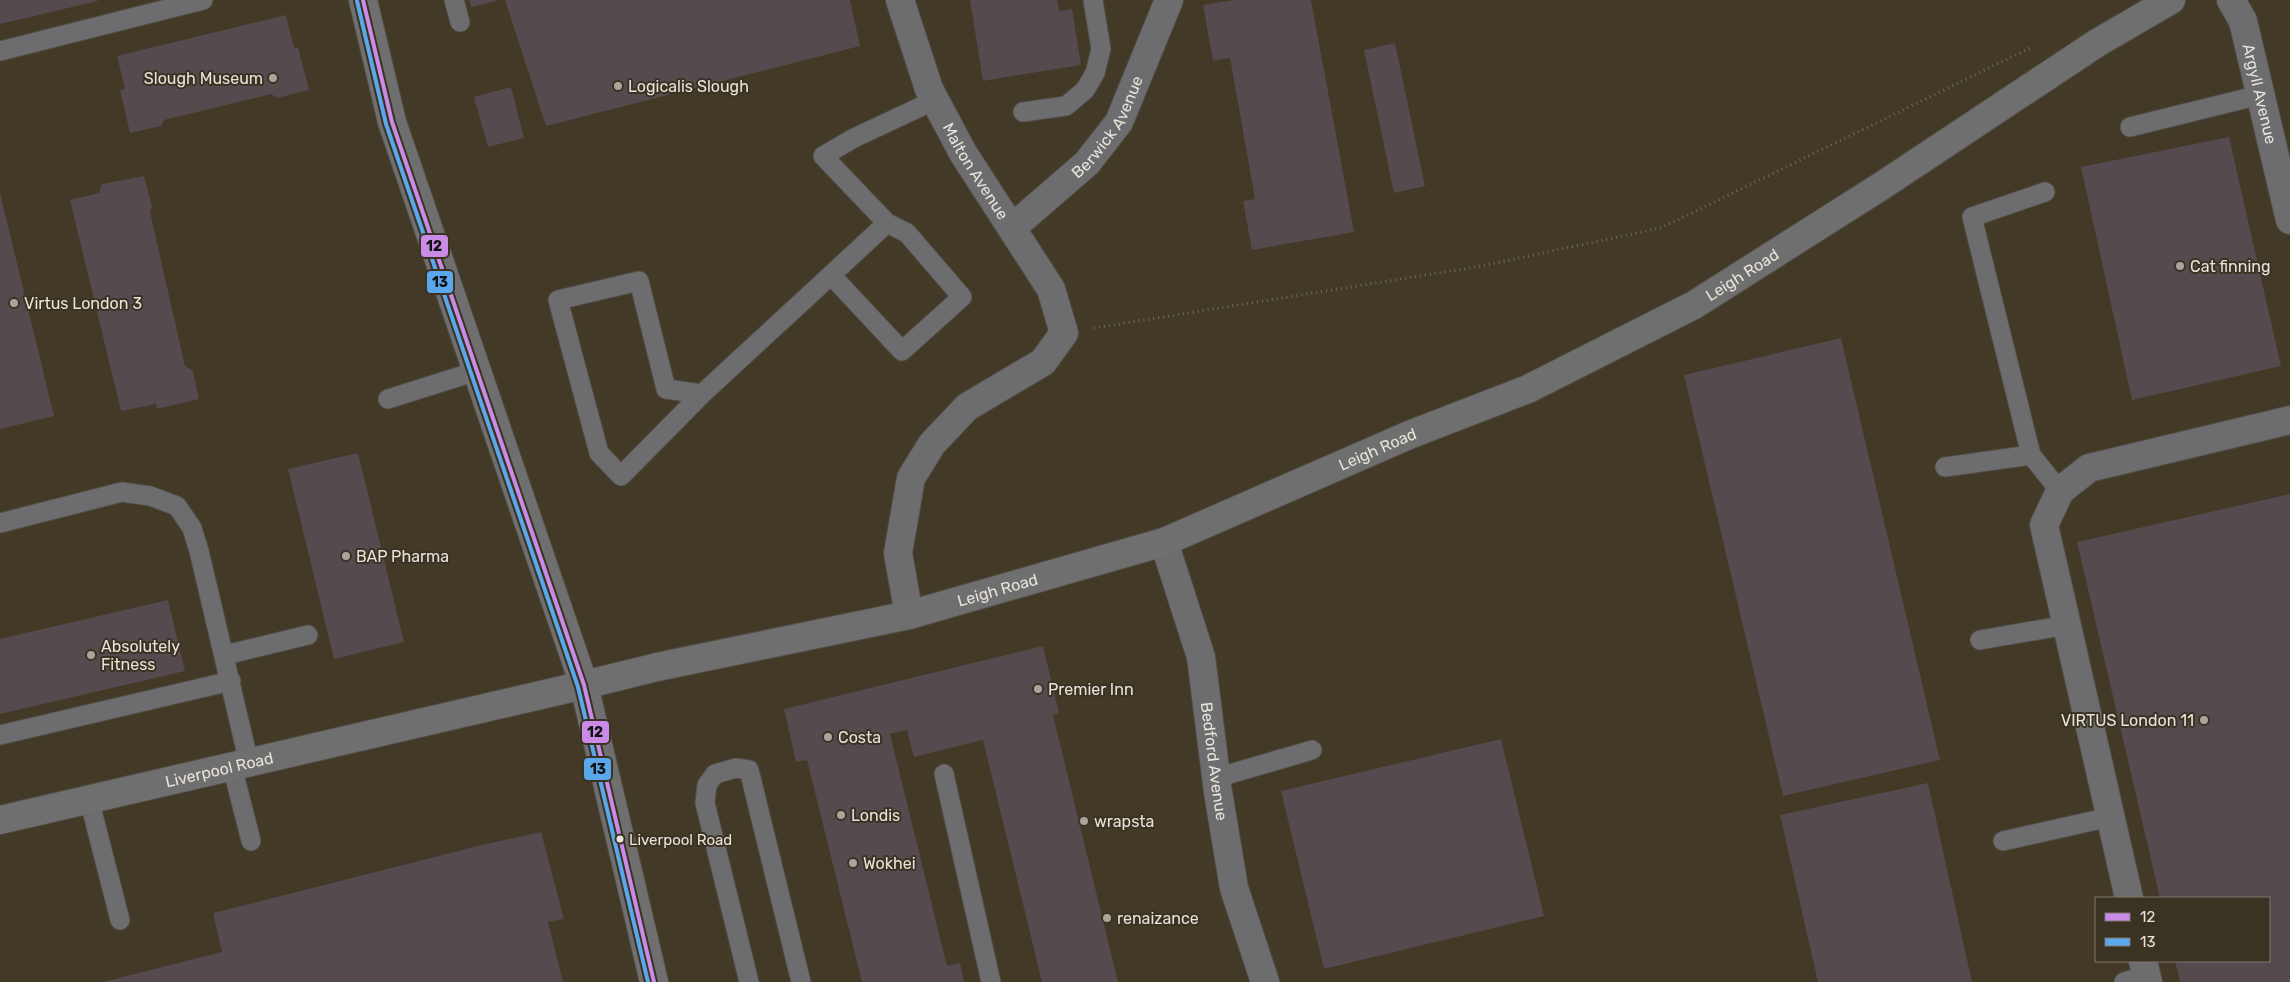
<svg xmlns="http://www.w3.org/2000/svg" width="2290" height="982" font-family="Rubik,sans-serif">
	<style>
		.built { fill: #423926; fill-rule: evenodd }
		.building { fill: #554a4e }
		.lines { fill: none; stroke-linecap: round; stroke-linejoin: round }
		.lane-casing { stroke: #514d46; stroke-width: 21 }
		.street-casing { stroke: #514d46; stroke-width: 30 }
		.secondary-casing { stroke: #514d46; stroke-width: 30 }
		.path { stroke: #6c6b69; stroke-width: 3; stroke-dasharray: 1 4; stroke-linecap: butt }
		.lane { stroke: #6d6d6f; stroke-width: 19 }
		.street { stroke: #6d6d6f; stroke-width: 28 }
		.secondary { stroke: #706f6f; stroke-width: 28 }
		.bus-1-casing { stroke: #3a3324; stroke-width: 8 }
		.bus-2-casing { stroke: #3a3324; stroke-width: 8 }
		.bus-1 { stroke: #ca8be6; stroke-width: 4 }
		.bus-2 { stroke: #5aa8eb; stroke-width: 4 }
		.poi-dot { fill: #a9a59b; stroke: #3a3324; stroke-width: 2 }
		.bus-dot { fill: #e7e3d9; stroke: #3a3324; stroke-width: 2 }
		.labels { text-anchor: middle; stroke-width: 4; stroke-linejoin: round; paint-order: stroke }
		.bus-label { font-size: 15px; fill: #e7e3d9; stroke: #3a3324; text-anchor: start }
		.poi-label { font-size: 16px; fill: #e7e3d9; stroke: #3a3324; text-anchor: start }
		.street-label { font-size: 16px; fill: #e7e3d9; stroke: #3a3324 }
		.line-badge { stroke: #3a3324; stroke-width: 2 }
		.pale-badge-label { font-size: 14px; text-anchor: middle; font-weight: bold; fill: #111 }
	</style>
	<rect width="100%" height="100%" fill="#353129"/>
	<path class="built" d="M0 0H2290V982H0ZM2096 898H2269V961H2096Z"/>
	<g class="building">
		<polygon points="0,0 97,0 98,1 0,24"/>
		<polygon points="469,0 496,0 496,1 471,7"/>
		<polygon points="505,0 850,0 860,46 546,126"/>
		<polygon points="970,0 1057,0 1059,11 1072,9 1081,65 983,81"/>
		<polygon points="1234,0 1311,0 1354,232 1252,250 1243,201 1255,199 1230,58 1213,61 1203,5"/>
		<polygon points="286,15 294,48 298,47 309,90 277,98 271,94 164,120 161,126 130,133 120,90 125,89 117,56"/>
		<polygon points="1395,43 1425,186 1394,193 1364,50"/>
		<polygon points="511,87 524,138 488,147 474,97"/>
		<polygon points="2229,137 2281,366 2132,400 2081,167"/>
		<polygon points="144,176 152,206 150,212 185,366 193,371 199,399 157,409 156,404 121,411 70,200 99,193 102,184"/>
		<polygon points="0,193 54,416 0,429"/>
		<polygon points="1841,338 1940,760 1783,796 1684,375"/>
		<polygon points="358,453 404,642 334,659 288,469"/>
		<polygon points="2290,494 2290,982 2180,982 2175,961 2269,961 2269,898 2160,898 2077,542"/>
		<polygon points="168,600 185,671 0,714 0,639"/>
		<polygon points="1043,646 1059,713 1053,715 1118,982 1042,982 983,740 914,757 907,730 890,734 947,966 960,963 964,982 862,982 807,760 796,762 784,709"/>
		<polygon points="1501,739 1544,916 1324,969 1281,791"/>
		<polygon points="1928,783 1972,982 1818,982 1780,815"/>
		<polygon points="541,832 564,919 548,922 563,982 103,982 222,952 213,913 486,844"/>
	</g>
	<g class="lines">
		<g class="lane-casing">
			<g id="lane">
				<polyline points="454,0 460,22"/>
				<polyline points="0,51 203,0"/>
				<polyline points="1023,112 1066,106 1085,90 1095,73 1101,49 1093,0"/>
				<polyline points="2130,127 2260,95"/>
				<polyline points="2045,192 1972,217 2031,455 2060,491"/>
				<polyline points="831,275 902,351 962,297 907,233 887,223 823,156 854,138 935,100"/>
				<polyline points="702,394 666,389 639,281 558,300 599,453 621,476 702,394 831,275 887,223"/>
				<polyline points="388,399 477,371"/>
				<polyline points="1945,467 2031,455"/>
				<polyline points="0,523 122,492 150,496 177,506 192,528 199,551 249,763"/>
				<polyline points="1980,640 2067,625"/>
				<polyline points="225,655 308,635"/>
				<polyline points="0,735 231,681"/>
				<polyline points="232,766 251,841"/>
				<polyline points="944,774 991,982"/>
				<polyline points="1216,778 1312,750"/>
				<polyline points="89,799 120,920"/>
				<polyline points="2003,841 2110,817"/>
				<polyline points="749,982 705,803 707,785 715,774 736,768 749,770 801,982"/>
				<polyline points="2124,982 2146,976"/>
			</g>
		</g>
		<g class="street-casing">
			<g id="street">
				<path id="s1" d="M900 0 929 89 963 153 1051 289 1064 333 1043 362 967 407 932 444 911 478 898 553 909 615"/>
				<path id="s2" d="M2231 0 2243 21 2290 220"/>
				<path id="s3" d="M1012 228 1087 163 1119 122 1169 0"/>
				<path id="s4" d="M1164 542 1201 657 1218 792 1234 888 1265 982"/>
				<polyline points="2129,898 2044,525 2060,491 2089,468 2290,420"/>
				<polyline points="2143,961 2148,982"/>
			</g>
		</g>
		<g class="secondary-casing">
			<g id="secondary">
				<polyline points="363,0 392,122 584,685 654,982"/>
				<path id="s5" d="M0 820 584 685 657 667 909 615 1164 542 1409 435 1528 389 1694 305 1883 185 2097 43 2171 0"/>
			</g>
		</g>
		<polyline class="path" points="1094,328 1476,267 1661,228 2030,48"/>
		<use href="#lane" class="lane"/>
		<use href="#street" class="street"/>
		<use href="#secondary" class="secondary"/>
		<g class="bus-1-casing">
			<polyline id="bus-1" points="363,0 392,122 584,685 654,982"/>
		</g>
		<g class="bus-2-casing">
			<polyline id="bus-2" points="357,1 386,124 578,687 648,982"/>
		</g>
		<use href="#bus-1" class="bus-1"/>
		<use href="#bus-2" class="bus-2"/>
	</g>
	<g class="poi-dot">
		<circle cx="273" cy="78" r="5"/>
		<circle cx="618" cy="86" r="5"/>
		<circle cx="2180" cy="266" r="5"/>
		<circle cx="14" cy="303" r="5"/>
		<circle cx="346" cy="556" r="5"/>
		<circle cx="91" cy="655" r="5"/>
		<circle cx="1038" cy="689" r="5"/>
		<circle cx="2204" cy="720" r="5"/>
		<circle cx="828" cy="737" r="5"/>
		<circle cx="841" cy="815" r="5"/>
		<circle cx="1084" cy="821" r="5"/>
		<circle cx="853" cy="863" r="5"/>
		<circle cx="1107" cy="918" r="5"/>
	</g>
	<circle class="bus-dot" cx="620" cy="839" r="4.5"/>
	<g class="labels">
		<g class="bus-label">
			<text x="629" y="845">Liverpool Road</text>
		</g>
		<g class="poi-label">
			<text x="263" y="84" text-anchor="end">Slough Museum</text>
			<text x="628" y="92">Logicalis Slough</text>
			<text x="2190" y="272">Cat finning</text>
			<text x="24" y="309">Virtus London 3</text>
			<text x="356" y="562">BAP Pharma</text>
			<text x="101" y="652">Absolutely<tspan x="101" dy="18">Fitness</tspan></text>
			<text x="1048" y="695">Premier Inn</text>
			<text x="2194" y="726" text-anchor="end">VIRTUS London 11</text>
			<text x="838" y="743">Costa</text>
			<text x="851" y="821">Londis</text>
			<text x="1094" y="827">wrapsta</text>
			<text x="863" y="869">Wokhei</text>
			<text x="1117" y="924">renaizance</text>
		</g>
		<g class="street-label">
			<text dy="6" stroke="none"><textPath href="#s2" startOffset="99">Argyll Avenue</textPath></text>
			<text dy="6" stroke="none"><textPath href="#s3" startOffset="141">Berwick Avenue</textPath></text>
			<text dy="6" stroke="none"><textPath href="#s1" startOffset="188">Malton Avenue</textPath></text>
			<text dy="6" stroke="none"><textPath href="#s5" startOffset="1835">Leigh Road</textPath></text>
			<text dy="6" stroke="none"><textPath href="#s5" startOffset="1430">Leigh Road</textPath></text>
			<text dy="6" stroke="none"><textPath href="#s5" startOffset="1024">Leigh Road</textPath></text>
			<text dy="6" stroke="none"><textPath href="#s4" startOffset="226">Bedford Avenue</textPath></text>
			<text dy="6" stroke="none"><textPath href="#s5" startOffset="225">Liverpool Road</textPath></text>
		</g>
	</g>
	<g class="line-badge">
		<rect x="420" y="234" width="29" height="24" rx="5" fill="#ca8be6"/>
		<rect x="426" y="270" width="28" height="24" rx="5" fill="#5aa8eb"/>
		<rect x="581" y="720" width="29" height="24" rx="5" fill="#ca8be6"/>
		<rect x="583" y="757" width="29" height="24" rx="5" fill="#5aa8eb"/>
	</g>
	<g class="pale-badge-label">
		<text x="434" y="251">12</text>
		<text x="440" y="287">13</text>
		<text x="595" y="737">12</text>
		<text x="598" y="774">13</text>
	</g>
	<rect x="2095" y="897" width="175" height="65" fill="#3a3324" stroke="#7f796c"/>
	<rect x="2105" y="913" width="25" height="8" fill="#ca8be6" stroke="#7f796c"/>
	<text x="2140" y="922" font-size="15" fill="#e7e3d9">12</text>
	<rect x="2105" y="938" width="25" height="8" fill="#5aa8eb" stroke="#7f796c"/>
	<text x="2140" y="947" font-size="15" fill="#e7e3d9">13</text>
</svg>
